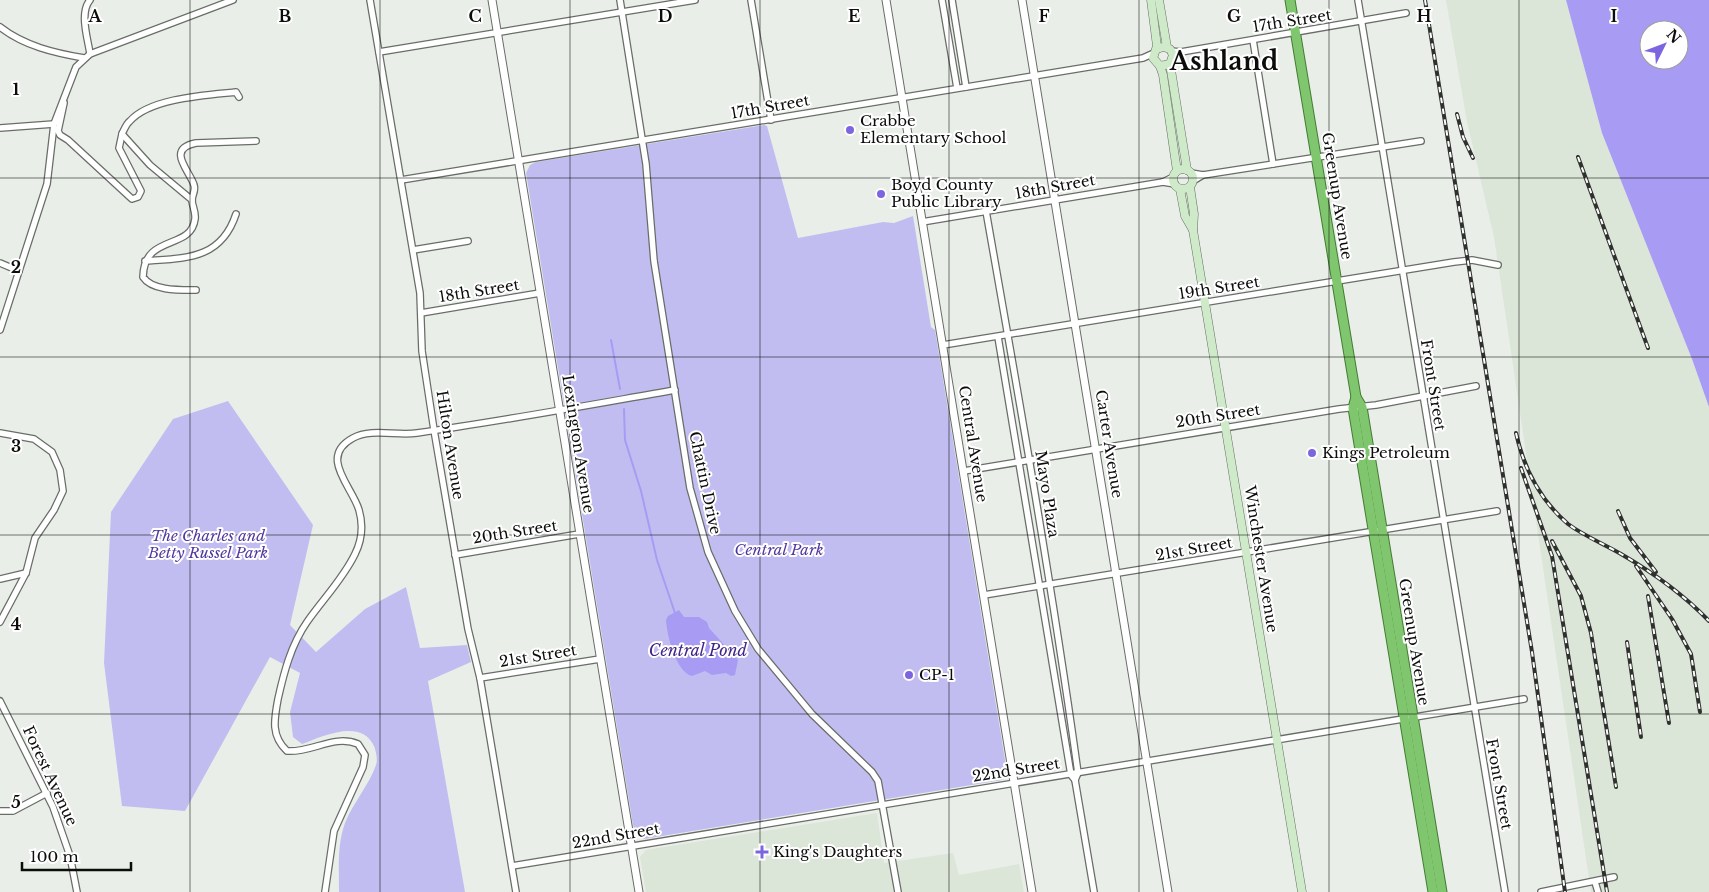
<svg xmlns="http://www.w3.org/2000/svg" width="1709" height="892" font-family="'Libre Baskerville',serif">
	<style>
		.built { fill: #dbe5d8 }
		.green { fill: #c2bdf1 }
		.water { fill: #a89bf4; fill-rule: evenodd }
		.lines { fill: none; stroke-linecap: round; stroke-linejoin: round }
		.stream { stroke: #a89bf4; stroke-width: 2 }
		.minor-casing { stroke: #686d67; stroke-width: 8 }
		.tertiary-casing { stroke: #686d67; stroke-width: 9 }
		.secondary-casing { stroke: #686d67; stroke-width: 9 }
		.trunk-casing { stroke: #437c34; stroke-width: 11 }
		.minor { stroke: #fff; stroke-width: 5.5 }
		.tertiary { stroke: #fff; stroke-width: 7 }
		.secondary { stroke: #cfeac9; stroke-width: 8 }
		.trunk { stroke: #80c66e; stroke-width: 9 }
		.rail-casing { stroke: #2f312e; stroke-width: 4 }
		.rail { stroke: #fff; stroke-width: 2; stroke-dasharray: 5.5; stroke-linecap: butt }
		.grid { fill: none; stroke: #0c0d0b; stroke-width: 1; stroke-opacity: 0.55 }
		.poi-dot { fill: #7e65e0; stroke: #fff; stroke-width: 2 }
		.labels { text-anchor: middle; stroke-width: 4; stroke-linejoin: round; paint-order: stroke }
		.street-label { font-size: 15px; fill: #0c0d0b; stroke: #fff }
		.poi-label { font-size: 15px; fill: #0c0d0b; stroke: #fff; text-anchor: start }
		.park-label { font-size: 15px; font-style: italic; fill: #51389e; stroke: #fff }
		.water-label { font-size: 16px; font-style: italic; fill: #402388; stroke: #fff }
		.town-label { font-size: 25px; font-weight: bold; fill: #0c0d0b; stroke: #fff }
		.grid-label { font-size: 16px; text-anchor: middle; font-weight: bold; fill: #0c0d0b; stroke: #fff; stroke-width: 4; stroke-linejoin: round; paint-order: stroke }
	</style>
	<rect width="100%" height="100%" fill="#e9efe8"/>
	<g class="built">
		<polygon points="1446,0 1566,0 1602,133 1692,359 1709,407 1709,892 1591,892 1494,237 1467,122"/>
		<polygon points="877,813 884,863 953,853 959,875 1019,864 1024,892 646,892 640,857 646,850"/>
	</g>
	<g class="green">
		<polygon points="764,125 767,126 798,238 883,222 894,223 913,216 931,327 935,330 1007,772 1002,780 644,839 636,834 633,825 526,173 530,165 536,162"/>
		<path d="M228 401 313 525 290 625 316 652 365 609 406 587 420 648 467 645 471 662 428 681 465 892H339C339 869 337 845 345 823 353 803 369 785 376 765 378 760 376 751 374 746 361 718 323 736 302 744L293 737 290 712 300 673 270 657 185 811 122 806 104 663 111 512 173 419Z"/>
	</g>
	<g class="water">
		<path d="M1566 0H1709V407L1692 359 1602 133ZM1649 30H1679V60H1649Z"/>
		<path d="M679 610 684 617H699L707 622 709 628 738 660 735 675 731 676 726 673 712 675 705 671 692 676C676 672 667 636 666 620L668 616Z"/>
	</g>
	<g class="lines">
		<g class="stream">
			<polyline points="611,340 620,389"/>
			<polyline points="624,409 625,440 641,491 657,560 675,613"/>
		</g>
		<g class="minor-casing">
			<g id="minor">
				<path d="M90 0C79 13 88 39 90 54"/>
				<polyline points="370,0 420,293 422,351 434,430 468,629 480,678 516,892"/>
				<polyline points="620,0 646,164 654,261 690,488 708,552 735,611 758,649 812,714 872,772 878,781 898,892"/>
				<polyline points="751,0 771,120"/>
				<polyline points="942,0 957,88"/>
				<polyline points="952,0 966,87"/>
				<polyline points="1358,0 1505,892"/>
				<path d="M0 27C24 46 55 53 84 58"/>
				<polyline points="1253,40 1273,164"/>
				<polyline points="1171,51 1181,52 1406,13"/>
				<polyline points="379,52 695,0"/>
				<polyline points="64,103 58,131 60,135 68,140 132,199 138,197 141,191 119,148 122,134"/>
				<polyline points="0,128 54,124"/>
				<polyline points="1191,173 1203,175 1421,141"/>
				<polyline points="401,180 1143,58 1154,53"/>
				<polyline points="1193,181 1203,175"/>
				<polyline points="1163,182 1175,184"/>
				<path d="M192 200 150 165 122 134C124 130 126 124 130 121 150 98 207 95 236 92L239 97"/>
				<path d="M986 211C1019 398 1052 585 1078 773L1075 780"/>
				<polyline points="922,222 1163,182 1173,177"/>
				<polyline points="413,250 468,241"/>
				<path d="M145 261C185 258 221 260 236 214"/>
				<polyline points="0,263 19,271"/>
				<path d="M196 290C180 290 152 291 143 277 144 233 191 251 195 219 196 211 192 206 192 200 192 195 196 191 194 185 190 171 165 149 196 143L256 141"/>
				<polyline points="421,313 540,293"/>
				<polyline points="0,330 47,184 54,124 76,67 90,54 233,0"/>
				<polyline points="998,337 1071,775 1075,780 1094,892"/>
				<polyline points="943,345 1454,262 1472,260 1498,265"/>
				<polyline points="0,433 34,439 52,452 60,470 63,491 54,510 35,538 26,573 0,622"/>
				<polyline points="964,471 1339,409 1376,405 1476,386"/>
				<polyline points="455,555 579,534"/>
				<polyline points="0,579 26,573"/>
				<polyline points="984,595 1497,511"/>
				<polyline points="480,678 600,659"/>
				<polyline points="0,701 53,807 70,856 77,892"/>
				<polyline points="0,811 13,811 47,793"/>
				<polyline points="512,866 1524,699"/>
				<polyline points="1595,882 1598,892"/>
				<path d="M325 892 334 831 363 767 365 755 358 744C334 734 312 753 287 751 271 736 274 720 278 699 284 672 291 645 307 622 323 599 343 579 355 554 362 540 363 524 359 510 352 486 318 457 353 438 371 428 397 436 417 433 503 421 589 405 675 390"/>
				<polyline points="1541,892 1614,877"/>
			</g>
		</g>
		<g class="tertiary-casing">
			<g id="tertiary">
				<polyline points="492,0 639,892"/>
				<polyline points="886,0 1032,892"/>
				<polyline points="1022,0 1168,892"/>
			</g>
		</g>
		<g class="secondary-casing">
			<g id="secondary">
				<polyline points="1151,0 1157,46 1153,58 1160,66 1170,64 1173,55 1170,49 1163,47 1157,49"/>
				<polyline points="1159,0 1167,47"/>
				<polyline points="1170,64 1187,170"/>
				<polyline points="1160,66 1163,75 1177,171"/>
				<circle cx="1183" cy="179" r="10"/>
				<polyline points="1190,187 1194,214 1193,230 1302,892"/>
				<polyline points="1180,189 1185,216 1193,230"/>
			</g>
		</g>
		<g class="trunk-casing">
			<g id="trunk">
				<polyline points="1290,0 1356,397 1362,407 1442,892"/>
				<polyline points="1356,397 1353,408 1433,892"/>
			</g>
		</g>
		<use href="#minor" class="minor"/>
		<use href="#tertiary" class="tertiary"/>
		<use href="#secondary" class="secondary"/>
		<use href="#trunk" class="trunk"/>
		<g class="rail-casing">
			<g id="rail">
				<polyline points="1425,0 1532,652 1565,892"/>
				<polyline points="1457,114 1463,137 1473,158"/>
				<polyline points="1578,157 1648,348"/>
				<path d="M1516 433C1524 469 1540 500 1568 524 1584 536 1604 544 1621 554 1652 572 1684 595 1709 621"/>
				<polyline points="1521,468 1552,556 1607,892"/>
				<polyline points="1618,511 1630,538 1656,572"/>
				<polyline points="1552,541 1581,596 1591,633 1616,787"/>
				<polyline points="1636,566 1672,619 1691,654 1700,712"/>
				<polyline points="1648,596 1669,723"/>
				<polyline points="1627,642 1641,737"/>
			</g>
		</g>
		<use href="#rail" class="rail"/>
	</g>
	<path class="grid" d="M190 0V892M380 0V892M570 0V892M760 0V892M949 0V892M1139 0V892M1329 0V892M1519 0V892M0 178H1709M0 357H1709M0 535H1709M0 714H1709"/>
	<g class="poi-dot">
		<circle cx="850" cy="130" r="5"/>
		<circle cx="881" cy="194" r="5"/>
		<circle cx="1312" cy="453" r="5"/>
		<circle cx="909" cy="675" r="5"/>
		<path d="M759.5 844.5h5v5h5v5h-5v5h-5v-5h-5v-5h5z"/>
	</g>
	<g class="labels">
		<g class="street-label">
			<text transform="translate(1292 21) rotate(-9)" y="5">17th Street</text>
			<text transform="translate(770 107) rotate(-10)" y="5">17th Street</text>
			<text transform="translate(1055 187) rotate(-10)" y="5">18th Street</text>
			<text transform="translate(1337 196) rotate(81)" y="5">Greenup Avenue</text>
			<text transform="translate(1219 288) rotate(-9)" y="5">19th Street</text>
			<text transform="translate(479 291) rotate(-9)" y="5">18th Street</text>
			<text transform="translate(1433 385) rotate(81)" y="5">Front Street</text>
			<text transform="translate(1218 416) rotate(-9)" y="5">20th Street</text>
			<text transform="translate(578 444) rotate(81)" y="5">Lexington Avenue</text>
			<text transform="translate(973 444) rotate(81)" y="5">Central Avenue</text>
			<text transform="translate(1109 444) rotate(81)" y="5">Carter Avenue</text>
			<text transform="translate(450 445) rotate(81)" y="5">Hilton Avenue</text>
			<text transform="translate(705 483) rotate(78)" y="5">Chattin Drive</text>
			<text transform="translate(1047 494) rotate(81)" y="5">Mayo Plaza</text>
			<text transform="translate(515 532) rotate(-9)" y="5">20th Street</text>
			<text transform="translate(1194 549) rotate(-10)" y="5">21st Street</text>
			<text transform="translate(1261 559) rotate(81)" y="5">Winchester Avenue</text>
			<text transform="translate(1414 642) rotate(81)" y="5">Greenup Avenue</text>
			<text transform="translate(538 656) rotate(-9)" y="5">21st Street</text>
			<text transform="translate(1016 770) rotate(-9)" y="5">22nd Street</text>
			<text transform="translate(50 776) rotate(65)" y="5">Forest Avenue</text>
			<text transform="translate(1499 784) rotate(80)" y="5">Front Street</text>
			<text transform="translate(616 836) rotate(-10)" y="5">22nd Street</text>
		</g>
		<g class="poi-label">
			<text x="860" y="126">Crabbe<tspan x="860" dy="17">Elementary School</tspan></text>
			<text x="891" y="190">Boyd County<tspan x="891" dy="17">Public Library</tspan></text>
			<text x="1322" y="458">Kings Petroleum</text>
			<text x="919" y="680">CP-1</text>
			<text x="773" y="857">King's Daughters</text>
		</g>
		<g class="park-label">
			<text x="208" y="541">The Charles and<tspan x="208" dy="17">Betty Russel Park</tspan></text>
			<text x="779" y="555">Central Park</text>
		</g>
		<g class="water-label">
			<text x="698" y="656">Central Pond</text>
		</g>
		<g class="town-label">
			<text x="1224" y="70">Ashland</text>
		</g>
	</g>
	<g class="grid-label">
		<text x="95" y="22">A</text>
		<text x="285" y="22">B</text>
		<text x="475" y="22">C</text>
		<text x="665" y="22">D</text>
		<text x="854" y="22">E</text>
		<text x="1044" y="22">F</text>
		<text x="1234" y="22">G</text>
		<text x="1424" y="22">H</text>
		<text x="1614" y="22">I</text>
		<text x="16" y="95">1</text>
		<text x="16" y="273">2</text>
		<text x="16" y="452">3</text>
		<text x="16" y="630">4</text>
		<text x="16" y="808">5</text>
	</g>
	<g transform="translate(1664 45) rotate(48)"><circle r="24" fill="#ffffff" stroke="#9e9e9d"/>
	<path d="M0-4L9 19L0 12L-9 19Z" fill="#7e65e0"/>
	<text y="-8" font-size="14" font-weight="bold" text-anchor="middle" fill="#0c0d0b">N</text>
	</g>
	<path d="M22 862v8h109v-8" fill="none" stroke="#0c0d0b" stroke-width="2.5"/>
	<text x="30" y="862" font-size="15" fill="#0c0d0b" stroke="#ffffff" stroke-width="4" paint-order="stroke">100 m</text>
</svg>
